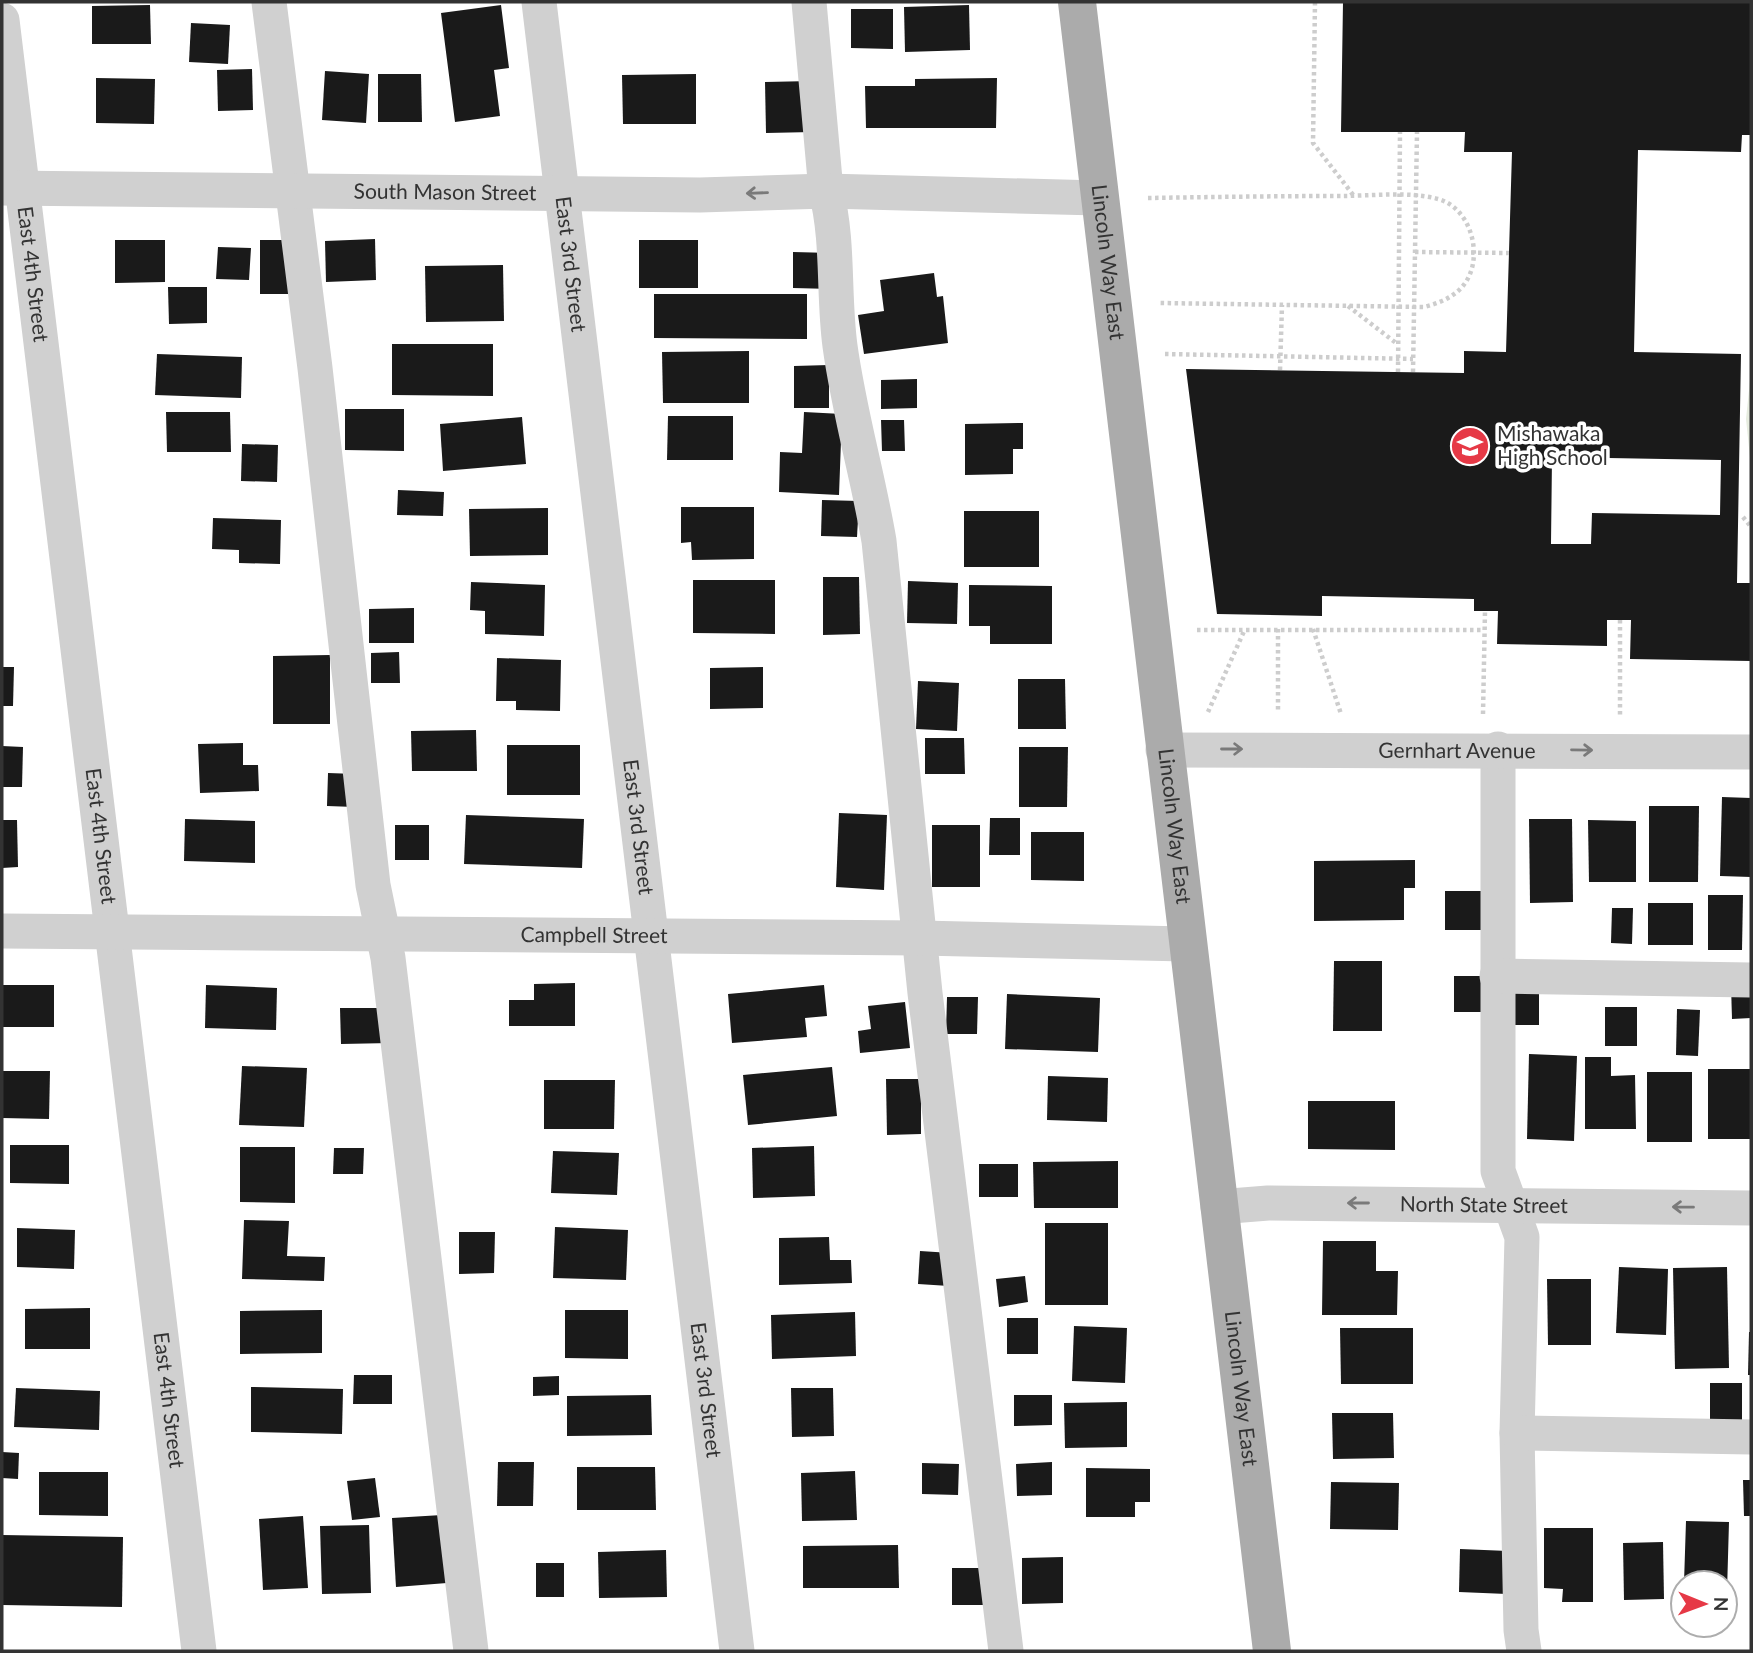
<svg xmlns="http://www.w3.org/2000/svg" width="1753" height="1653" font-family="Lato,sans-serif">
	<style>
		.green { fill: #e6ecdf }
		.building { fill: #1a1a1a; fill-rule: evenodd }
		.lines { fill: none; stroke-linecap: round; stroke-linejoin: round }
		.path { stroke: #cdcdcd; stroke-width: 4.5; stroke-dasharray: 3.5 3.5; stroke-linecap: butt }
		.minor { stroke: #d0d0d0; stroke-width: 35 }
		.major { stroke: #ababab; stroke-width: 38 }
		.oneway { stroke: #7a7a7a }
		.labels { text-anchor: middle; stroke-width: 7; stroke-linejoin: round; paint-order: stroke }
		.street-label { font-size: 21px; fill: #333; stroke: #fff }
		.poi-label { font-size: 21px; fill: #333; stroke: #fff; text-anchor: start }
	</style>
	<rect width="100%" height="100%" fill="#fff"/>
	<polygon class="green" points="1751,371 1751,467 1746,419"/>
	<g class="building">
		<path d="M1343 2H1751V135H1742L1741 152 1638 150 1634 352 1741 354 1737 583H1751V661L1630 659 1631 620H1607V646L1497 644 1498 611H1474V599L1322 596V616L1217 614 1186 369 1464 373V351L1506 352 1512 152H1464L1465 132H1341ZM1552 457 1721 460 1720 515 1592 513 1591 544H1551Z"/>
		<polygon points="150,5 151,44 92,44 92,6"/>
		<polygon points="501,5 509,68 494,70 500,116 455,122 441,13"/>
		<polygon points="969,5 970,50 905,52 904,7"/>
		<polygon points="851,9 893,9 893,49 851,48"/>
		<polygon points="191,23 230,25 228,64 189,62"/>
		<polygon points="252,69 253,110 218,111 217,70"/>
		<polygon points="325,71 369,74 366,123 322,120"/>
		<polygon points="378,74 421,74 422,122 378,122"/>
		<polygon points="696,74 696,124 623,124 622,75"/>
		<polygon points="96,78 155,79 154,124 96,123"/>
		<polygon points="997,78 996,128 866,128 865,86 915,86 915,79"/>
		<polygon points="812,81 813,132 766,133 765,82"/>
		<polygon points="375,239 376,280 326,282 325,241"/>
		<polygon points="115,240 165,240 165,282 115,283"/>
		<rect x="260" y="240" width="37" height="54"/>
		<rect x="639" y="240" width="59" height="48"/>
		<polygon points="218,247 251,248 249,280 216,279"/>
		<polygon points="793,252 832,253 832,289 793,288"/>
		<polygon points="503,265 504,321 426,322 425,266"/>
		<polygon points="934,273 937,297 943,296 948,343 864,354 858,315 884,311 880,280"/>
		<polygon points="168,287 207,287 207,323 169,324"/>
		<polygon points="654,294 807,294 807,339 654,338"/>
		<polygon points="392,344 493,344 493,396 392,395"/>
		<polygon points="749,351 749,403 663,403 662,352"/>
		<polygon points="157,354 242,357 241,398 155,395"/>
		<polygon points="829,365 829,408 794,408 794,366"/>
		<polygon points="917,379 917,408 881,409 881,380"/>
		<polygon points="345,409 404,409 404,451 345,450"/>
		<polygon points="166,412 230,412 231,452 167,452"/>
		<polygon points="804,412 842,414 839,495 779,492 780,452 802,453"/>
		<polygon points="668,416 733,416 733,460 667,460"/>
		<polygon points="522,417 526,464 443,471 440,424"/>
		<polygon points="881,420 904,420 905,451 882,451"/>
		<polygon points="1023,423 1023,449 1013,449 1013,474 965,475 965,424"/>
		<polygon points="242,444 278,445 277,482 241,481"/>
		<polygon points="398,490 444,492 443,516 397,515"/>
		<polygon points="822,500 859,501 857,537 821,536"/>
		<polygon points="681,507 754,507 754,559 692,560 691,542 681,543"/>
		<polygon points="548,508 548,555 470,556 469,509"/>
		<rect x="964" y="511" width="75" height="56"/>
		<polygon points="213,518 281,520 280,564 239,563 239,550 212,549"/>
		<polygon points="823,577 859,577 860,634 823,635"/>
		<polygon points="693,580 775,580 775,634 693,633"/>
		<polygon points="908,581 958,583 957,624 907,623"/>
		<polygon points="471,582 545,585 544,636 485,634 485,611 470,610"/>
		<polygon points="969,585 1052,586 1052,644 990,644 990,626 969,626"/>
		<polygon points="414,608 414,643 369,643 369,609"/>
		<polygon points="399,652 400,683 371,683 371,653"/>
		<polygon points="330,655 330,724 273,724 273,656"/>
		<polygon points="497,658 561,660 560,711 516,710 516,701 496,701"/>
		<polygon points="2,667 14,667 13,706 2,706"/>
		<polygon points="763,667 763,708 710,709 710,668"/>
		<polygon points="1018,679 1065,679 1066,729 1018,729"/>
		<polygon points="918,681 959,683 957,731 916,729"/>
		<polygon points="476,730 477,771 412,771 411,731"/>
		<polygon points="925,738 964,738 965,774 925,774"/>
		<polygon points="243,743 243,765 258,765 259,791 200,793 198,744"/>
		<rect x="507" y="745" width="73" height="50"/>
		<polygon points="2,746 23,747 22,787 2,787"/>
		<polygon points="1019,747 1068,747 1067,807 1019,807"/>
		<polygon points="328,773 356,774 355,807 327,806"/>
		<polygon points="1722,797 1751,798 1751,877 1720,876"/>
		<polygon points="1649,806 1699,806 1698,882 1649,882"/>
		<polygon points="839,813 887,815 884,890 836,887"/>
		<polygon points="466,815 584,819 582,868 464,864"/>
		<polygon points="990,818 1020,818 1020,855 989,855"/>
		<polygon points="185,819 255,821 255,863 184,861"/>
		<polygon points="1529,819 1572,819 1573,902 1530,903"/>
		<polygon points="2,820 17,820 18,867 2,868"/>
		<polygon points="1588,820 1636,821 1636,882 1589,882"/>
		<rect x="395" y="825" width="34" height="35"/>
		<rect x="932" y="825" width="48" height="62"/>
		<polygon points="1031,832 1084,832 1084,881 1031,880"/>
		<polygon points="1415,860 1415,888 1404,888 1404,920 1314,921 1314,861"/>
		<rect x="1445" y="891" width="39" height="39"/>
		<polygon points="1708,895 1743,895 1742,950 1708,950"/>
		<rect x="1648" y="903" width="45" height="42"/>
		<polygon points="1612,908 1633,908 1632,944 1611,943"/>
		<polygon points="1334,961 1382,961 1382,1031 1333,1031"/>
		<rect x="1454" y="976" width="37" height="36"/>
		<polygon points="575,983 575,1026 509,1026 509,1000 534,1000 534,984"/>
		<rect x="2" y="985" width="52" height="42"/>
		<polygon points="206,985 277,988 276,1030 205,1028"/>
		<polygon points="824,985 827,1016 805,1018 807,1037 732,1043 728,994"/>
		<polygon points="1731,985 1751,985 1751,1018 1732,1019"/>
		<rect x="1513" y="986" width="26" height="39"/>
		<polygon points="1007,994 1100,998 1098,1052 1005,1049"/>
		<polygon points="947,997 978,997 977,1034 946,1034"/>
		<polygon points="905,1002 910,1048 860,1053 858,1031 871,1029 868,1006"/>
		<rect x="1605" y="1007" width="32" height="39"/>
		<polygon points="340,1008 390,1008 391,1043 341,1044"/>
		<polygon points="1677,1009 1700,1010 1698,1056 1676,1055"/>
		<polygon points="1529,1054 1577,1056 1574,1141 1527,1139"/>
		<polygon points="1585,1057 1611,1057 1611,1076 1635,1075 1636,1129 1585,1129"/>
		<polygon points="242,1066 307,1068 304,1127 239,1125"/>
		<polygon points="832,1067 837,1116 748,1125 743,1075"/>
		<rect x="1708" y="1069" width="43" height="70"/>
		<polygon points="2,1071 50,1071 49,1119 2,1118"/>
		<rect x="1647" y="1072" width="45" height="70"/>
		<polygon points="1048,1076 1108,1078 1107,1122 1047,1120"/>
		<polygon points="886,1079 921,1079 921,1134 887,1135"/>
		<polygon points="544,1080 615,1080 614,1129 544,1129"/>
		<polygon points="1308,1101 1395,1101 1395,1150 1308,1149"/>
		<polygon points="10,1145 69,1145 69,1184 10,1183"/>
		<polygon points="814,1146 815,1196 753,1198 752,1148"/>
		<polygon points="240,1147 295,1147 295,1203 240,1202"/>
		<polygon points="334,1148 364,1148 363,1174 333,1174"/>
		<polygon points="553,1151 619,1153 617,1195 551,1193"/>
		<polygon points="1118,1161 1118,1208 1034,1208 1033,1162"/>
		<rect x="979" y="1164" width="39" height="33"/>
		<polygon points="244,1220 289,1221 287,1256 325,1257 324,1281 242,1279"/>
		<rect x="1045" y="1223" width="63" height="82"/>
		<polygon points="555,1227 628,1230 626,1280 553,1278"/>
		<polygon points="17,1228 75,1230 74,1269 17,1267"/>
		<polygon points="459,1232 495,1232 494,1273 459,1274"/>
		<polygon points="829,1237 830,1260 851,1260 852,1283 779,1285 779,1238"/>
		<polygon points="1323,1241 1376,1241 1376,1271 1398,1271 1397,1315 1322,1315"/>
		<polygon points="920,1251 951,1253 949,1286 918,1284"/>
		<polygon points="1619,1267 1668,1269 1666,1335 1616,1333"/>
		<polygon points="1727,1267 1729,1368 1675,1369 1673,1268"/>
		<polygon points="1025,1276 1028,1302 999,1307 996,1279"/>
		<polygon points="1547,1279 1591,1279 1591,1345 1548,1345"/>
		<polygon points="90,1308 90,1349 25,1349 25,1309"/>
		<polygon points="322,1310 322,1353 240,1354 240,1311"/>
		<polygon points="565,1310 628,1310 628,1359 565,1358"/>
		<polygon points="855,1312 856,1356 772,1359 771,1315"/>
		<rect x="1007" y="1318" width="31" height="36"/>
		<polygon points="1074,1326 1127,1328 1125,1383 1072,1381"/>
		<polygon points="1340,1328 1413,1328 1413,1384 1341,1384"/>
		<polygon points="1749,1332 1751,1332 1751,1375 1748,1375"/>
		<polygon points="354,1375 392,1375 392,1404 353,1404"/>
		<polygon points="559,1376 559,1395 533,1396 533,1377"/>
		<rect x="1710" y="1383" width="32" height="37"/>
		<polygon points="251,1387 343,1389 342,1434 251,1432"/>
		<polygon points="16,1388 100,1391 99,1430 14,1427"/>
		<polygon points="791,1388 833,1388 834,1436 792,1437"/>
		<polygon points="651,1395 652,1435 567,1436 567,1396"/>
		<polygon points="1014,1395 1052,1395 1052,1425 1014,1426"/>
		<polygon points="1127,1402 1127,1447 1065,1448 1064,1403"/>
		<polygon points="1332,1413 1393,1413 1394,1458 1333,1459"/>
		<polygon points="2,1452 19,1453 18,1479 2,1478"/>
		<polygon points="498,1462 534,1462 533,1506 497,1506"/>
		<polygon points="1052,1462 1052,1495 1017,1496 1016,1464"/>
		<polygon points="922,1463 959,1464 958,1495 922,1494"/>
		<polygon points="577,1467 655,1467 656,1510 577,1510"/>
		<polygon points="1086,1468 1150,1469 1150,1502 1135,1502 1135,1517 1086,1517"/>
		<polygon points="855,1471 857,1520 802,1521 801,1473"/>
		<polygon points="39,1472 108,1472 108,1516 39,1515"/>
		<polygon points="375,1478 380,1517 352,1520 347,1481"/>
		<polygon points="1743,1480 1751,1480 1751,1516 1744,1516"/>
		<polygon points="1331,1482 1399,1483 1398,1530 1330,1529"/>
		<polygon points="442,1515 447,1583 396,1587 392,1518"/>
		<polygon points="303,1516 308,1588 263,1590 259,1519"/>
		<polygon points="1686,1521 1729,1522 1727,1592 1725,1583 1684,1583"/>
		<polygon points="369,1525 371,1593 322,1594 320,1526"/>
		<polygon points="1544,1528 1593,1528 1593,1602 1562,1602 1563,1589 1544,1588"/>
		<polygon points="2,1535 123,1537 122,1607 2,1605"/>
		<polygon points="1663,1542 1664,1599 1624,1600 1623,1543"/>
		<polygon points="898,1545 899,1588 803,1588 803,1546"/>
		<polygon points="1460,1549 1508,1551 1507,1594 1459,1592"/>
		<polygon points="666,1550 667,1597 599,1598 598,1552"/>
		<polygon points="1063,1557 1063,1603 1022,1604 1022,1558"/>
		<rect x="536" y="1563" width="28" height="34"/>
		<rect x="952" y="1568" width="37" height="37"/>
	</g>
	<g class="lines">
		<g class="path">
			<polyline points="1315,2 1313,143 1354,196"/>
			<path d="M1148 198C1213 197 1277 196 1341 196 1371 196 1409 191 1438 199 1468 207 1481 247 1470 274 1462 294 1443 302 1424 307L1160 303"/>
			<polyline points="1415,252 1509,253"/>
			<polyline points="1348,306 1396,343"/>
			<polyline points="1165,354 1413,359"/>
			<polyline points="1280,370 1282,305"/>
			<polyline points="1398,372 1400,132"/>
			<polyline points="1413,372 1417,132"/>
			<polyline points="1743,517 1751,527"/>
			<polyline points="1620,620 1620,716"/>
			<polyline points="1278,629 1278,713"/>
			<polyline points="1313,629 1341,714"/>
			<polyline points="1197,630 1484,630"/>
			<polyline points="1208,712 1245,629"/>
			<polyline points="1483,714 1485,611"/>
		</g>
		<g class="minor">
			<polyline points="269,2 315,368 373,885 388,958 471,1651"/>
			<path id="s1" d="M539 2 737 1651"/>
			<path d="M809 2 826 191C839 242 833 294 840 346 849 412 868 476 879 541L925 993 1006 1651"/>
			<path id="s2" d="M2 20 199 1651"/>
			<path id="s3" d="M2 188 700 195 826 191 1099 198"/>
			<polyline points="1498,749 1498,1171 1522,1237 1517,1433 1521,1630 1524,1651"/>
			<path id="s4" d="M1163 750 1751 752"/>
			<path id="s5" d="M2 931 921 938 1186 944"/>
			<polyline points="1497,976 1751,980"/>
			<path id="s6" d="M1218 1207 1268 1203 1751 1208"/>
			<polyline points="1517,1433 1751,1437"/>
		</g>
		<path class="major" id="s7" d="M1077 2 1272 1651"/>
	</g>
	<defs><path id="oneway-shaft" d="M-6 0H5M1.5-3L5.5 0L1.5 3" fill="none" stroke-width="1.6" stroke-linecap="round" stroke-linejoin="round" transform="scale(1.75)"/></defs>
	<g class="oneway">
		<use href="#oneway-shaft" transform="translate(757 193) rotate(178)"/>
		<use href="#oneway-shaft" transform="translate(1232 749)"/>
		<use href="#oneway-shaft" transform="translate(1582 750) rotate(1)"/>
		<use href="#oneway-shaft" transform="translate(1358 1203) rotate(-180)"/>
		<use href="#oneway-shaft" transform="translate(1683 1207) rotate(-179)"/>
	</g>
	<defs>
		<g id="school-disc" transform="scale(2.0125)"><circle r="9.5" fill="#e63946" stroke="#fff"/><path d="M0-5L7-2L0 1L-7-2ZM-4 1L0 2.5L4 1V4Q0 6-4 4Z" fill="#fff"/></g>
	</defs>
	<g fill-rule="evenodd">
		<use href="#school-disc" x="1470" y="446"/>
	</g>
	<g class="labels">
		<g class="street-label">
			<text dy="7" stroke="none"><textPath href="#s3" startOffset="443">South Mason Street</textPath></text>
			<text dy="7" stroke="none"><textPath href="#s1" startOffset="264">East 3rd Street</textPath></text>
			<text dy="7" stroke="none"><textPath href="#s7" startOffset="262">Lincoln Way East</textPath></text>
			<text dy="7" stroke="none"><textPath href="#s2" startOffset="256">East 4th Street</textPath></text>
			<text dy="7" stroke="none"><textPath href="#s4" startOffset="294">Gernhart Avenue</textPath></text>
			<text dy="7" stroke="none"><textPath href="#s1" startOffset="831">East 3rd Street</textPath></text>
			<text dy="7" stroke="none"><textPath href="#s7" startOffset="830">Lincoln Way East</textPath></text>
			<text dy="7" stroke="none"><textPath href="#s2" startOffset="822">East 4th Street</textPath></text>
			<text dy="7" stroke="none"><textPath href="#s5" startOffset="592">Campbell Street</textPath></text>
			<text dy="7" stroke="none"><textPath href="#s6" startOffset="266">North State Street</textPath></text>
			<text dy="7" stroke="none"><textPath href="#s1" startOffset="1398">East 3rd Street</textPath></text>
			<text dy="7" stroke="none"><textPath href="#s7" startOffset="1396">Lincoln Way East</textPath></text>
			<text dy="7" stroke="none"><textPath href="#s2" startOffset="1390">East 4th Street</textPath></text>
		</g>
		<g class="poi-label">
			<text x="1497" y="441">Mishawaka<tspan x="1497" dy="24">High School</tspan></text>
		</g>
	</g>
	<rect width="1753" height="1653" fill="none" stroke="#333333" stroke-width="7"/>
	<g transform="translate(1704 1604) rotate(91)"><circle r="33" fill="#ffffff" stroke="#adadad" stroke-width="2"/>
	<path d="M0-5L12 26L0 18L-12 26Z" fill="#e63946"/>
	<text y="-10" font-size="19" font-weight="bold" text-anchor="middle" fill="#333333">N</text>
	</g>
</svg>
